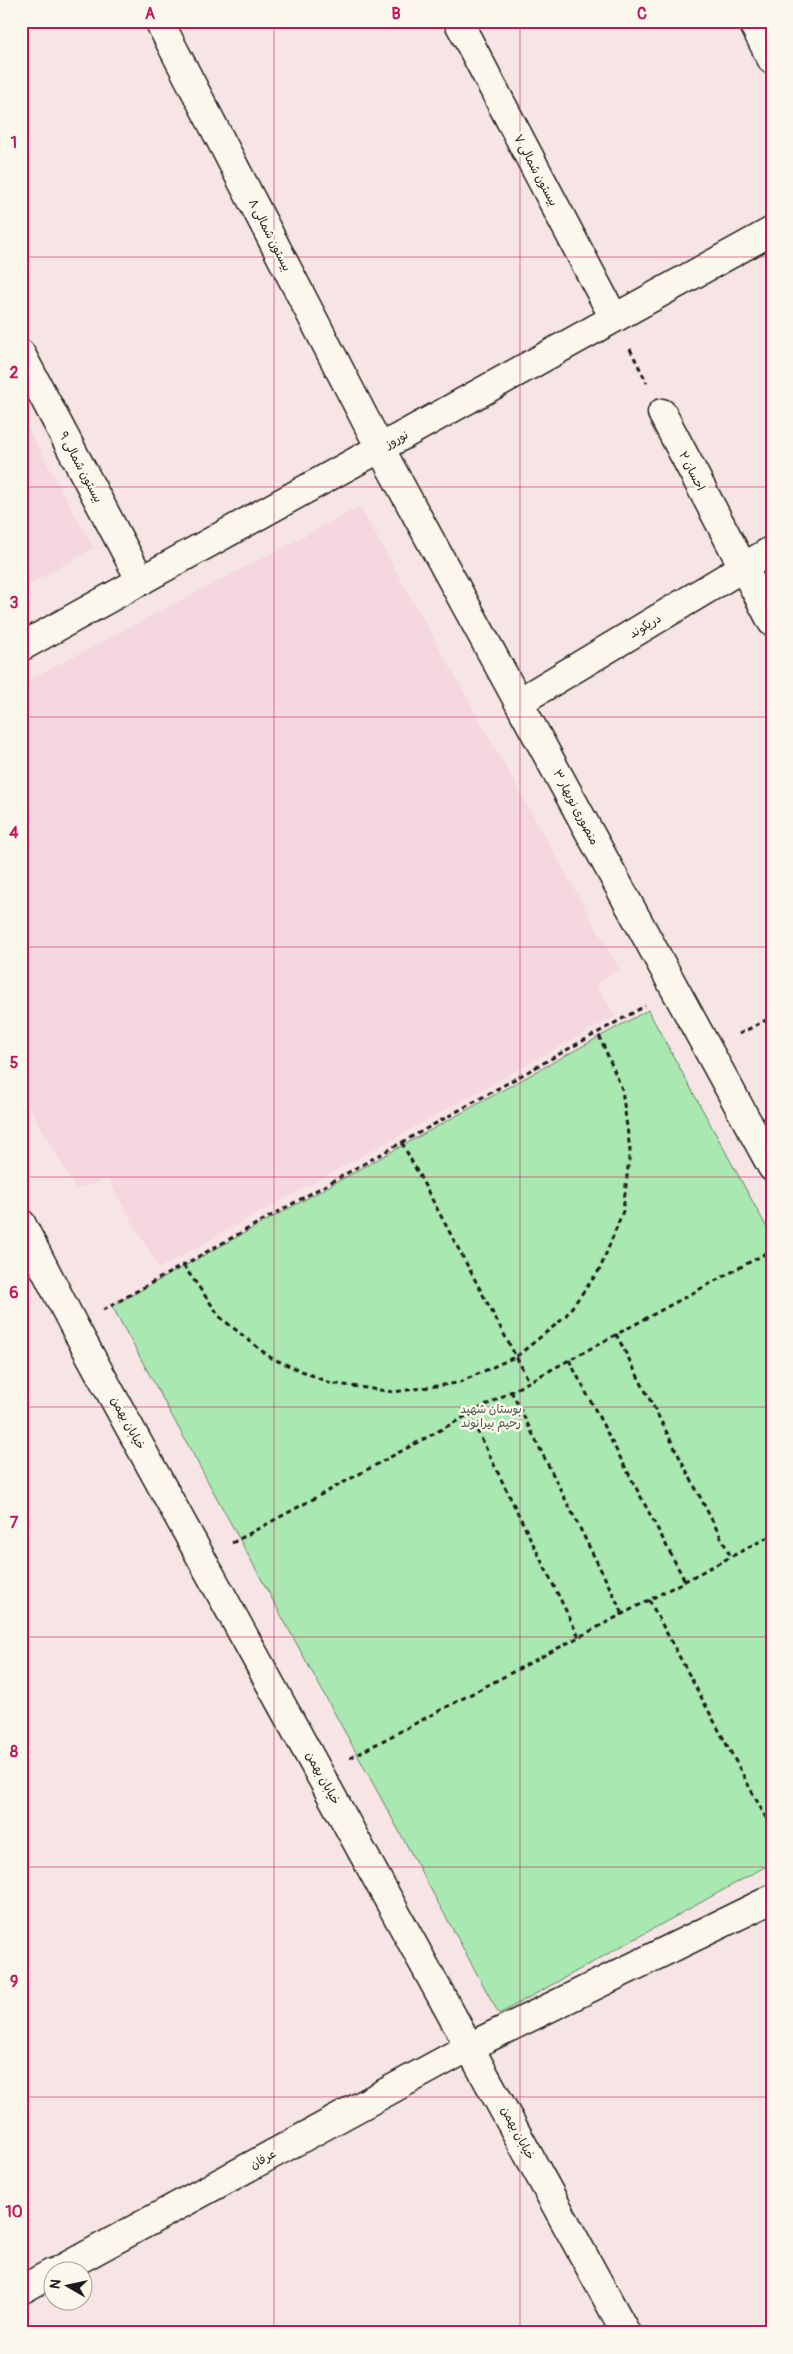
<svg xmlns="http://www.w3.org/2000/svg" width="793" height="2354" font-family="Pangolin,'Playpen Sans Arabic',sans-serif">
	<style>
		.built { fill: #f4d7df }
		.green { fill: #a9e8b0; stroke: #628266 }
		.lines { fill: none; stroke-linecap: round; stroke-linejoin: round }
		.street-casing { stroke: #1c1c1c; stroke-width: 31 }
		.secondary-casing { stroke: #1c1c1c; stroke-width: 31 }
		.path { stroke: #1c1c1c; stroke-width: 3; stroke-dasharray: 5 4; stroke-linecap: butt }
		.street { stroke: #fbf7ec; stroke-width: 28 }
		.secondary { stroke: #fbf7ec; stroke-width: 28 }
		.grid { fill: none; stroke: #c2185b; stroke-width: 1; stroke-opacity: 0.55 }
		.labels { text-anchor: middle; stroke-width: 5; stroke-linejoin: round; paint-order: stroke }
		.street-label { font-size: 12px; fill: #1c1c1c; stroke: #fbf7ec }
		.park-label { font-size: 12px; fill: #465948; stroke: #fbf7ec }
		.neatline { fill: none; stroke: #c2185b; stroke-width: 2 }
		.grid-label { font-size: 16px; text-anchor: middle; font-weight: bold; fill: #c2185b }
	</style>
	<rect width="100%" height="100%" fill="#f7e4e4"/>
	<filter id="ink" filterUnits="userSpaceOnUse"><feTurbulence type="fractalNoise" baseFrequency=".02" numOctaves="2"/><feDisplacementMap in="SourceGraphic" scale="10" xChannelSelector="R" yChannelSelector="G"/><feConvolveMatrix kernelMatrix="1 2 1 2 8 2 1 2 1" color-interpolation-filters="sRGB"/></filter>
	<g filter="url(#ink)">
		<g class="built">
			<polygon points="21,416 93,548 21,589"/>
			<polygon points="360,507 619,969 596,984 615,1016 159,1268 108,1179 76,1189 21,1092 21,684"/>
		</g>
		<polygon class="green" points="648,1010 772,1237 772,1863 499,2014 112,1306"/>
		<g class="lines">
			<g class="street-casing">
				<g id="street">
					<polyline points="159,21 380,448 772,1167"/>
					<polyline points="458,21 614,318"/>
					<polyline points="752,21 772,60"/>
					<polyline points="21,354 141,581"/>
					<polyline points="662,413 772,622"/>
					<polyline points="21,647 772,231"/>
					<polyline points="519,702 772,550"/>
					<polyline points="56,2272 471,2046 772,1899"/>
					<polyline points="21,2290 52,2273"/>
				</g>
			</g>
			<g class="secondary-casing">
				<polyline id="secondary" points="21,1223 74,1326 626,2333"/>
			</g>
			<g class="path">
				<polyline points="630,349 647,383"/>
				<polyline points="739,1034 772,1017"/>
				<polyline points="402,1143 529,1381"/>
				<polyline points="183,1265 221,1318 271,1358 330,1383 394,1392 458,1383 517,1356 564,1318 600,1269 623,1211 630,1150 622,1089 598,1033"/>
				<polyline points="103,1310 645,1006"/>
				<polyline points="616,1334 731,1557"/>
				<polyline points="569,1360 685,1581"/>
				<polyline points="511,1391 623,1614"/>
				<polyline points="469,1414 579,1637"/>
				<polyline points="232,1543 772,1250"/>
				<polyline points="649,1600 772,1829"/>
				<polyline points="350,1758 772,1535"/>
			</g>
			<use href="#street" class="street"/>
			<use href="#secondary" class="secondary"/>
		</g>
	</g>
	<path class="grid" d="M274 21V2333M520 21V2333M21 257H772M21 487H772M21 717H772M21 947H772M21 1177H772M21 1407H772M21 1637H772M21 1867H772M21 2097H772"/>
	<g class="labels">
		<g class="street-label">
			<text transform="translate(536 170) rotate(62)" y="4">بیستون شمالی ۷</text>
			<text transform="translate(270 235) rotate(63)" y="4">بیستون شمالی ۸</text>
			<text transform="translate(397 439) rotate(-29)" y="4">نوروز</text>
			<text transform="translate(81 467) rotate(62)" y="4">بیستون شمالی ۹</text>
			<text transform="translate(692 471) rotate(63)" y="4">احسان ۲</text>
			<text transform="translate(645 626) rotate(-31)" y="4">دریکوند</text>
			<text transform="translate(576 807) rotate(62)" y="4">منصوری نوبهار ۳</text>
			<text transform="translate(128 1423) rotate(61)" y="4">خیابان بهمن</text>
			<text transform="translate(323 1778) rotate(61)" y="4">خیابان بهمن</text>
			<text transform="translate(518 2133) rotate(62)" y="4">خیابان بهمن</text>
			<text transform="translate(263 2159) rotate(-29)" y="4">عرفان</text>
		</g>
		<g class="park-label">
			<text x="491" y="1413">بوستان شهید<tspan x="491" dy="14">رحیم بیرانوند</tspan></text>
		</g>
	</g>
	<rect width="793" height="2354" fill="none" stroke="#fbf7ec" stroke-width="55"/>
	<g transform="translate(68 2286) rotate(279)"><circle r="24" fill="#fbf7ec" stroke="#a29f99"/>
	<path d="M0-4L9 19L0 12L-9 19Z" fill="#1c1c1c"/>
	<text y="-8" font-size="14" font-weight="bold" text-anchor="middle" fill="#1c1c1c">N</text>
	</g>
	<rect x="28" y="28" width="738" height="2298" class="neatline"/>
	<g class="grid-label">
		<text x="150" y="19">A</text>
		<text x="396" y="19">B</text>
		<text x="642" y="19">C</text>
		<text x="14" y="148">1</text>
		<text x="14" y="378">2</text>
		<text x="14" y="608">3</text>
		<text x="14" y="838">4</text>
		<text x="14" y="1068">5</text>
		<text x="14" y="1298">6</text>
		<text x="14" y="1528">7</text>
		<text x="14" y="1757">8</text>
		<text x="14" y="1987">9</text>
		<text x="14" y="2217">10</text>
	</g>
</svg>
